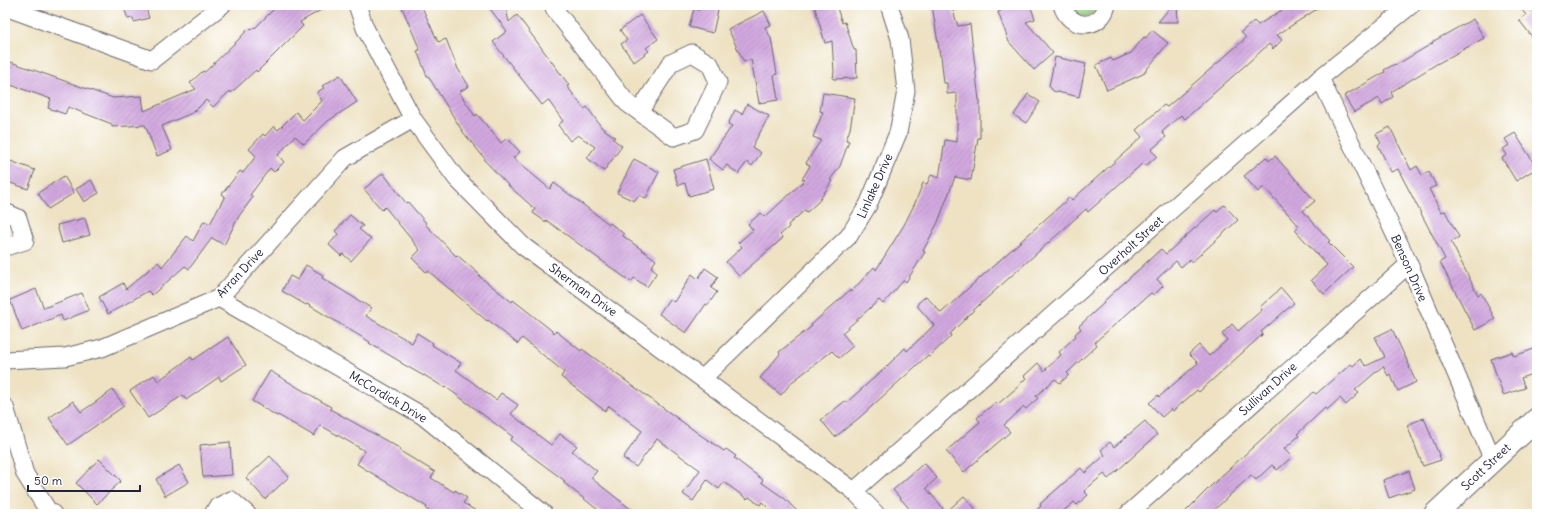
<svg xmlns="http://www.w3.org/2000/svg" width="1542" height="519" font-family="Delius,sans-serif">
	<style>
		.grass { fill: url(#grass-tufts); stroke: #628066 }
		.building { fill: url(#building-hatch) }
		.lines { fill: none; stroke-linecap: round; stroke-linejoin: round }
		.street-casing { stroke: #69656b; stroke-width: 19 }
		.secondary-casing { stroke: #69656b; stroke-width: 24 }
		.street { stroke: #fff; stroke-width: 17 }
		.secondary { stroke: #fff; stroke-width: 22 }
		.labels { text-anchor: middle; stroke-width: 4; stroke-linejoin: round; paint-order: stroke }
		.street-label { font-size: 12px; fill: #22223b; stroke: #fff }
	</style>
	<defs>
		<pattern id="grass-tufts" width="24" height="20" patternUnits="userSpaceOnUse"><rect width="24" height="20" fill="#a2dd90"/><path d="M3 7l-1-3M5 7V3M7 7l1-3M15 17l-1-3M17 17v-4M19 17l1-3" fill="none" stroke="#8bbd7d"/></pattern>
		<pattern id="building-hatch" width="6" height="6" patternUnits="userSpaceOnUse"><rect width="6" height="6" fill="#d1a8df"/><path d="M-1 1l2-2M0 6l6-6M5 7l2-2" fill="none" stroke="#b390c0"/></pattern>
	</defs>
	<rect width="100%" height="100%" fill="#fff"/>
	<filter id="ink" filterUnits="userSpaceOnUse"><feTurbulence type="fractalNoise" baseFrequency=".025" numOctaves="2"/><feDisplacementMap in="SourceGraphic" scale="8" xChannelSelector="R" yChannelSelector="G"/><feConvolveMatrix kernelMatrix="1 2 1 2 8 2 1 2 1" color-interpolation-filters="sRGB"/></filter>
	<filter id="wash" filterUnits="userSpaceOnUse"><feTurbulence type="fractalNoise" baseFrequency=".012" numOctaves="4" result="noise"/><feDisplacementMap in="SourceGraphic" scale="16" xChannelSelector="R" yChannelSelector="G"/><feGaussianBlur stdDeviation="0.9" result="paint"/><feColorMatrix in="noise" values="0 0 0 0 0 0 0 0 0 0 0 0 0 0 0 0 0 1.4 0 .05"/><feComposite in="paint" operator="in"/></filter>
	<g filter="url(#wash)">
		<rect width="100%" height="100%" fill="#eee2c3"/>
		<polygon class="grass" points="1071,5 1098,5 1093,13 1085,16 1076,13"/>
		<g id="blocks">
			<g class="building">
				<polygon points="123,5 145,5 149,18 134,22 133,18 128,19"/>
				<polygon points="278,5 330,5 300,22 303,26 257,72 256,70 231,93 230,91 213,107 206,100 194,112 162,126 172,150 157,156 145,125 112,127 112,124 68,107 65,114 48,108 51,99 5,83 5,60 113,98 142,96 144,111 196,89 190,83 203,71 205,72 239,39 249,28 251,30 254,27 255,28"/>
				<polygon points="401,5 421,5 438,42 446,39 458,69 469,86 459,92 475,116 477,114 501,143 507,138 520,152 513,158 550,189 554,183 609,224 610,223 624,234 623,236 656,260 651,267 657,272 647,287 634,278 631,282 546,220 546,222 533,213 535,209 509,186 484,160 485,159 463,132 428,76 427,76 417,51 420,50"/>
				<polygon points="487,5 505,5 509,22 517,15 569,85 567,86 584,109 587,107 602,128 615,137 613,139 622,146 604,171 587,158 595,147 578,135 570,141 558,125 563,121 548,100 542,105 493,42 507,31"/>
				<polygon points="700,5 719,5 713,33 689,27 694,9 699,10"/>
				<polygon points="814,5 836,5 842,23 845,22 854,50 856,50 857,78 833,79 834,71 832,41 825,43"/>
				<polygon points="932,5 951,5 958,26 970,24 979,100 980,100 980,138 978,138 971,180 955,177 938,222 923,251 925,252 906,282 904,280 883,304 879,300 842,333 853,346 839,358 832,351 792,382 781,395 760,378 780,354 779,352 812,326 811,325 850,290 851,292 874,267 876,270 904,225 915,203 923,183 927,184 931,175 939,178 945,140 957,142 957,93 947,94 947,83 944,83 941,56 940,56"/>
				<polygon points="1006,5 1030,5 1035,19 1026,22 1053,53 1034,70 1009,42 998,12 1008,8"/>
				<polygon points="1172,5 1177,5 1178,22 1158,22"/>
				<polygon points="1290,5 1323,5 1277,35 1282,40 1273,49 1269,44 1185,119 1181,115 1162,132 1166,137 1151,150 1157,156 1146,166 1143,163 1088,212 1086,209 979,305 950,334 951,336 929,357 927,356 859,418 835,437 821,420 845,401 847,402 883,370 905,348 907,351 934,325 918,307 918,303 926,296 941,313 1070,197 1072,200 1142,137 1136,130 1164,105 1167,107 1246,38 1241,32 1254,21 1258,25"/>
				<polygon points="1518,5 1537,5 1537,43 1519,20 1526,15"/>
				<polygon points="764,11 771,25 765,27 771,38 777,74 774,75 778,100 759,103 751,59 744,62 728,29"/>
				<polygon points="640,15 658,39 646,48 649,51 634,62 621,44 627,40 620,30"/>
				<polygon points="1473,19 1484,38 1435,65 1391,92 1393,97 1382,104 1379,98 1354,112 1344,96 1385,72 1384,70 1395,64 1396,65 1433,43 1432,42"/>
				<polygon points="1152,30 1168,43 1143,74 1107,90 1096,65 1111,58 1113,61 1131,53 1144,37 1146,38"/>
				<polygon points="1055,57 1086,64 1079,97 1053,91 1049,86"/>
				<polygon points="340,75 357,102 328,121 304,144 295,136 278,155 284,162 274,172 270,168 250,195 253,197 239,216 224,245 212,238 189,269 185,266 152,295 148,291 108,314 99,297 123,283 126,289 158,262 162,267 187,236 193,241 204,221 210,224 225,196 222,194 240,171 243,173 256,156 249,149 263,134 265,136 274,126 278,130 296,112 303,120 322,101 317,92 324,88 322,86"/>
				<polygon points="823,93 855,98 850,129 846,140 849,141 840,166 830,180 832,181 819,201 807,212 805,210 788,225 789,227 780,235 783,238 739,276 726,262 742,247 738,243 753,230 748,224 761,213 765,217 805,180 802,179 810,166 806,163 821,140 813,137 823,112 820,111"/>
				<polygon points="1028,94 1040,102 1026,123 1014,115"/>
				<polygon points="747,104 769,116 752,147 761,153 752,166 747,162 738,174 727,165 723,170 709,159 732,126 728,124 735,110 742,114"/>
				<polygon points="1390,127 1411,170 1417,166 1422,175 1429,172 1436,186 1429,189 1441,212 1445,211 1459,237 1451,242 1478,295 1481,293 1495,319 1475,330 1440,262 1445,259 1425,221 1398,169 1391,172 1378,145 1381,143 1376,134"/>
				<polygon points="1515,133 1537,168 1516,181 1502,158 1507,155 1503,149 1509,145 1505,139"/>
				<polygon points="1275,156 1315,201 1303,211 1330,241 1328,242 1353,267 1324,294 1311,280 1327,265 1295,230 1299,226 1264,187 1258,192 1244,176 1266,157 1269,161"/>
				<polygon points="5,159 35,170 28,189 5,181"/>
				<polygon points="634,159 659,172 646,198 639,195 634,201 617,193"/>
				<polygon points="706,159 714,189 689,196 685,183 678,185 673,169"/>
				<polygon points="383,173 406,203 408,202 426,223 425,224 456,256 457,255 480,275 479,276 512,302 513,300 551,330 554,333 556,331 581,351 582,349 699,434 724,451 726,449 736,456 734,458 738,460 738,461 763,480 761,482 784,498 800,514 774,514 762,502 760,505 749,497 747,499 724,482 719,489 707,480 693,501 683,494 700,470 657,439 636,467 623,458 642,431 609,406 605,411 561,377 564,372 522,338 518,344 488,320 487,321 433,275 428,271 426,272 412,258 420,250 385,207 382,210 364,189"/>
				<polygon points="64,176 74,193 48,209 38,193"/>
				<polygon points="91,180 99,193 84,202 76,189"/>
				<polygon points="1224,205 1238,220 1192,262 1190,259 1181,267 1176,261 1157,279 1163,286 1154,295 1151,293 1095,342 1097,345 1067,373 1069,375 1060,383 1055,379 1036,396 1038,398 1026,409 1024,407 1004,425 1010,432 964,472 946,451 980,422 977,418 996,402 998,404 1020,385 1020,384 1026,378 1024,376 1038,363 1044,371 1061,355 1059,352 1076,336 1075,334 1081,329 1079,326 1104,303 1103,302 1161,249 1166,254 1215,210 1216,212"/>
				<polygon points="350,215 363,226 359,229 371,239 351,261 343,254 341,256 329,245 338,234 335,231"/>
				<polygon points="85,218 90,235 62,243 57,225"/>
				<polygon points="306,265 323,275 322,278 371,308 366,316 412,343 417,333 433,343 432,345 461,363 456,370 496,400 501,393 518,405 511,414 551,445 560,434 577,446 572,451 597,471 591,478 637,514 603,514 563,482 565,481 510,440 513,437 446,387 445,388 424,375 424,376 401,363 401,362 369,343 370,342 307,304 306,305 282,291 290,276 298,280"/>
				<polygon points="705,268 718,277 711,288 717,292 708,305 706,304 686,333 659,314 669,299 674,302 692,274 698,279"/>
				<polygon points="1281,288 1294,303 1261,332 1263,334 1199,392 1197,390 1173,411 1171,409 1162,417 1149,403 1158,395 1159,397 1198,363 1189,354 1199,345 1209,356 1227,340 1222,334 1232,324 1238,331 1262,310 1260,307"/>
				<polygon points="36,289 44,308 82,293 89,310 63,321 61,315 22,331 10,300"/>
				<polygon points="1392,329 1410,367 1409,367 1416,382 1398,391 1390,374 1388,376 1383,366 1355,390 1359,393 1346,405 1340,398 1327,410 1325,408 1297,434 1299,436 1284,449 1292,457 1277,470 1272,465 1256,480 1251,475 1210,514 1183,514 1216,481 1313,392 1316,394 1351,364 1353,366 1360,359 1366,366 1385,357 1375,337"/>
				<polygon points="228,337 246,365 221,381 219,377 186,400 183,395 148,418 130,391 154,375 158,381 191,357 193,360"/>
				<polygon points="1537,348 1537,372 1521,378 1525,388 1503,395 1491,359 1512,352 1514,356"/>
				<polygon points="270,371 331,407 330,409 401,449 400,451 435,472 431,478 454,492 455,490 467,498 463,503 481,514 433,514 426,509 427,507 357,464 365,451 320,425 314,436 278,415 277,416 252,401"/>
				<polygon points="113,390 124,406 68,445 49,418 73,401 81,412"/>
				<polygon points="1424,418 1441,460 1423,466 1407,425"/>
				<polygon points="1145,421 1157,435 1108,479 1104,474 1084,491 1088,495 1077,505 1074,502 1060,514 1032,514 1041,506 1040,504 1081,468 1085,473 1105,455 1101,450 1110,442 1114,447"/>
				<polygon points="230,442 232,475 203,477 200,445"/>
				<polygon points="270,456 289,477 265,499 246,478"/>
				<polygon points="99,459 121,481 97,504 76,483"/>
				<polygon points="924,463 937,478 926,488 943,508 936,514 914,514 893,490"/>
				<polygon points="179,465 189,482 165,496 156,479"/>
				<polygon points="1409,471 1415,489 1389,498 1383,480"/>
				<polygon points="964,496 975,508 969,514 944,514"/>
			</g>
		</g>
	</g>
	<g filter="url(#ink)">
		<use href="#blocks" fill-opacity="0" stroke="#69656b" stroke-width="1"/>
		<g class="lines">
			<g class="street-casing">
				<g id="street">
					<polyline points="357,5 365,28 413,119 456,178 523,246 854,491 876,514"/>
					<polyline points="553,5 555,10 627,103 674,137 695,130 718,82 710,64 692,53 671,63 639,112"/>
					<path d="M1062 5C1069 30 1101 31 1107 5"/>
					<polyline points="5,7 152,60 222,5"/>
					<polyline points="1320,78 1409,264 1493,460"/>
					<polyline points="5,212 18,218 25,241 5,247"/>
					<polyline points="219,298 423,416 544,514"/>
					<polyline points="5,360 65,357 102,348 219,298 345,158 413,119"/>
					<polyline points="703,378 849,236 868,205 898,133 906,91 900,39 889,5"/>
					<polyline points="5,407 25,474 47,509 53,514"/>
					<polyline points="854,491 1320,78 1411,5"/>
					<polyline points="213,514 217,507 231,500 247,514"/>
					<polyline points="1128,514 1409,264"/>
				</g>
			</g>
			<g class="secondary-casing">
				<polyline id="secondary" points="1435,514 1537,419"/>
			</g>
			<use href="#street" class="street"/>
			<use href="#secondary" class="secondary"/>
		</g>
	</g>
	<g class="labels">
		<g class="street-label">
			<text transform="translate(875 186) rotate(-66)" y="4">Linlake Drive</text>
			<text transform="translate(1131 246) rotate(-42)" y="4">Overholt Street</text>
			<text transform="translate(1409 268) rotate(66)" y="4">Benson Drive</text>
			<text transform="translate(240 273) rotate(-47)" y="4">Arran Drive</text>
			<text transform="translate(583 290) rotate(36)" y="4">Sherman Drive</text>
			<text transform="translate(1268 389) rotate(-42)" y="4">Sullivan Drive</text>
			<text transform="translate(388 397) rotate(31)" y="4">McCordick Drive</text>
			<text transform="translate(1486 467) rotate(-43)" y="4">Scott Street</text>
		</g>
	</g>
	<rect width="1542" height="519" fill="none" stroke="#fff" stroke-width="20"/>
	<path d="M28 485v6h112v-6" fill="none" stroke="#22223b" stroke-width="2"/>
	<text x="34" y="485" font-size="12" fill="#22223b" stroke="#ffffff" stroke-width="3" paint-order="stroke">50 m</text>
</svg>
